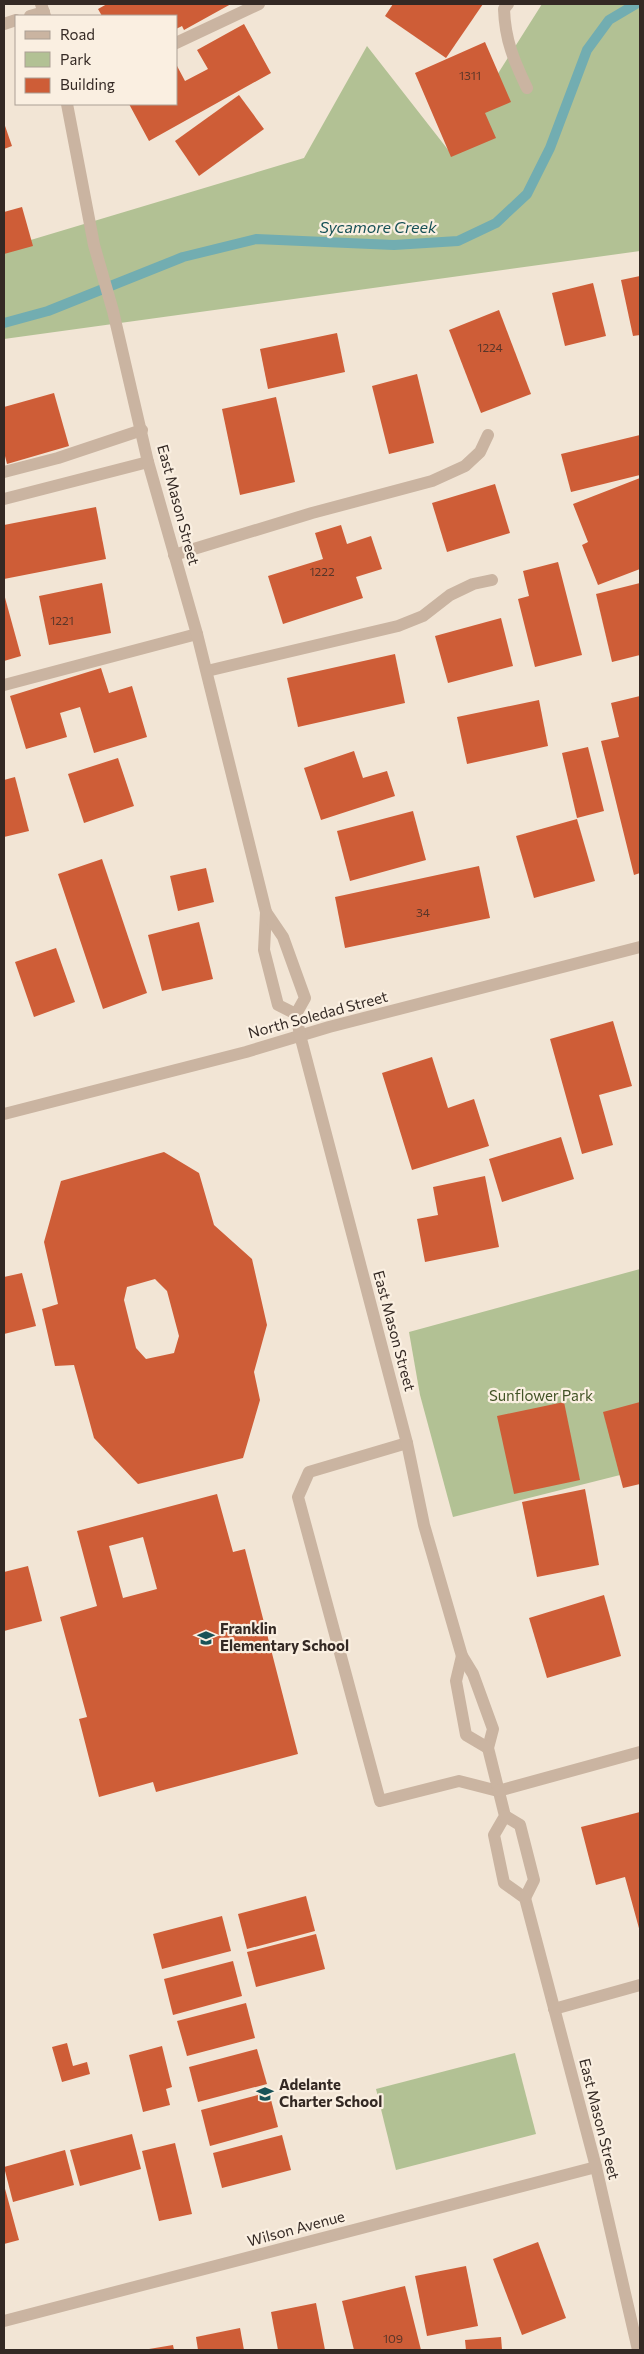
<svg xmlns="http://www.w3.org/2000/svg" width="644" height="2354" font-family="Commissioner,sans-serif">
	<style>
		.green { fill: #b2c194 }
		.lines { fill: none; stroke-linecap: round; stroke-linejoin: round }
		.stream { stroke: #72adb1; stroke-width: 10 }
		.building { fill: #ce5d37; fill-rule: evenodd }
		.service { stroke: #cab4a1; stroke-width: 12 }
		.minor { stroke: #cab4a1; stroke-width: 12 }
		.tertiary { stroke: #cab4a1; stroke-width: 12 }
		.labels { text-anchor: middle; stroke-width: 4.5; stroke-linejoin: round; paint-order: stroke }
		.number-label { font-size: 12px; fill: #5a3629 }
		.street-label { font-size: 15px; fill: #342924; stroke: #faefe1 }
		.park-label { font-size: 15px; fill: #425326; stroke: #faefe1 }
		.poi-label { font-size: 15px; font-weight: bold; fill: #342924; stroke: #faefe1; text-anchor: start }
		.water-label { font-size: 16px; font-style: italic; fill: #185257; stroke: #faefe1 }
	</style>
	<rect width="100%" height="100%" fill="#f2e5d5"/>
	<g class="green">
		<polygon points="542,4 640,4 640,251 4,339 4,248 304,158 367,46 449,151"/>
		<polygon points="640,1269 640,1470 453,1517 420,1395 409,1332"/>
		<polygon points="515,2053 536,2134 396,2170 376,2089"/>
	</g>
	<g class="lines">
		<polyline class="stream" points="4,323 48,311 183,257 256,239 394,245 458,241 496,223 527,194 550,148 587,50 609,20 636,4"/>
	</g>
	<g class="building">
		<polygon points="107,4 231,4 184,30 182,26 176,29 176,16 102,16 98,9"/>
		<polygon points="393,4 483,4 446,58 385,16"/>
		<polygon points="244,24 271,73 149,141 129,104 176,104 176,64 185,81 208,69 197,50"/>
		<polygon points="485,42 511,102 485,113 496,138 451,157 415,73"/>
		<polygon points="239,95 264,129 199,176 175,141"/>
		<polygon points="4,123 12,146 4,149"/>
		<polygon points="22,207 33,246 4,254 4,212"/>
		<polygon points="640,276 640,335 633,336 621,280"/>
		<polygon points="593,283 606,336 565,346 552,293"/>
		<polygon points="499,310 531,394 481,413 449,330"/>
		<polygon points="337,333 345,372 268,389 260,349"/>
		<polygon points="417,374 434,443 389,454 372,386"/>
		<polygon points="54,393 69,446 7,464 4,452 4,407"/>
		<polygon points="276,397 295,482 240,495 222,409"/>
		<polygon points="640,435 640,475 571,492 561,454"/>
		<polygon points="640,478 640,569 598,585 582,545 588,542 573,504"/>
		<polygon points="495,484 510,533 447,552 432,503"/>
		<polygon points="96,507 106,559 4,579 4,525"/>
		<polygon points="341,525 347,544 371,536 382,569 356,577 363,598 283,624 268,576 323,559 315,533"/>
		<polygon points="558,562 582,655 535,667 518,599 529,596 523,571"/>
		<polygon points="102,583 111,633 49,645 39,596"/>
		<polygon points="640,583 640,655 612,662 596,594"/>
		<polygon points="4,594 21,656 4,661"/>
		<polygon points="501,618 513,666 448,683 435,636"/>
		<polygon points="395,654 405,703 298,727 287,678"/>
		<polygon points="101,668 109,693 132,686 147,737 94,753 80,707 60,713 67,737 26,749 10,696"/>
		<polygon points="640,696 640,873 634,875 601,741 619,737 611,703"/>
		<polygon points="539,700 548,746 467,764 457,717"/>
		<polygon points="588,747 604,811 577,818 562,753"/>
		<polygon points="354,751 363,778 387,771 395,796 321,820 304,768"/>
		<polygon points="118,758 134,806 84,823 68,774"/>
		<polygon points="15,777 29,831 4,837 4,780"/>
		<polygon points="413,811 426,860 350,881 337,831"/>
		<polygon points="577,819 595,881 534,898 516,836"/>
		<polygon points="102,859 147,993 103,1009 58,874"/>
		<polygon points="479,866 490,918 345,948 335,897"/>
		<polygon points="206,868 214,902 178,911 170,876"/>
		<polygon points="199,922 213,979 162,991 148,935"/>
		<polygon points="56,948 75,1002 34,1017 15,962"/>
		<polygon points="613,1021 632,1086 599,1095 613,1145 582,1154 550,1039"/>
		<polygon points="432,1057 448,1108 474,1099 489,1146 412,1170 382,1073"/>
		<polygon points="561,1137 574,1179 502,1202 489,1159"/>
		<path d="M164 1152 199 1173 214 1225 252 1259 267 1325 254 1372 260 1400 243 1458 138 1484 94 1438 74 1365 55 1366 42 1309 58 1304 44 1242 61 1181ZM155 1279 167 1291 179 1336 174 1353 146 1359 136 1348 124 1300 127 1287Z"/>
		<polygon points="485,1176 499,1247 425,1262 417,1219 438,1215 433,1187"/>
		<polygon points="22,1273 36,1326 4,1334 4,1277"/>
		<polygon points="564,1402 580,1480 514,1494 497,1416"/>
		<polygon points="640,1402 640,1484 623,1488 603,1412"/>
		<polygon points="585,1489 599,1565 537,1577 522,1502"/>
		<path d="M217 1494 233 1552 245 1549 298 1754 156 1792 153 1782 99 1797 79 1719 87 1717 60 1617 97 1606 77 1531ZM143 1537 157 1589 123 1598 109 1546Z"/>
		<polygon points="28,1566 42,1621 4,1631 4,1572"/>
		<polygon points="604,1595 621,1656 547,1678 529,1618"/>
		<polygon points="640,1812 640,1932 625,1877 596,1885 581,1827"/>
		<polygon points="306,1896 315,1931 247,1949 238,1914"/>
		<polygon points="222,1916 231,1951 162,1969 153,1934"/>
		<polygon points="316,1934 325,1969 256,1987 247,1952"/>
		<polygon points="233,1961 242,1996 173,2015 164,1979"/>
		<polygon points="246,2003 255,2038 187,2056 177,2021"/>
		<polygon points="67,2043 73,2066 87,2062 90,2074 62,2082 52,2047"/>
		<polygon points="162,2046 172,2087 166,2089 170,2105 143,2112 129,2055"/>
		<polygon points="257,2049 267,2084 198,2102 189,2067"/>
		<polygon points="269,2092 278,2127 210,2146 201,2110"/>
		<polygon points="132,2134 141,2169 80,2186 70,2150"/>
		<polygon points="282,2135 291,2170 222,2188 213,2153"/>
		<polygon points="175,2143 192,2214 159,2221 142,2151"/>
		<polygon points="65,2150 74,2185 13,2202 4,2167"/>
		<polygon points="4,2185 19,2240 4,2244"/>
		<polygon points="538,2242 566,2318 522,2335 493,2259"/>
		<polygon points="466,2266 478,2326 427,2336 415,2276"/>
		<polygon points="405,2286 421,2350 354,2350 342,2301"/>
		<polygon points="316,2303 325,2350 278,2350 271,2312"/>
		<polygon points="240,2328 244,2350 198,2350 196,2337"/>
		<polygon points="501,2337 502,2350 466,2350 465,2340"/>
		<polygon points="173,2345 174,2350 149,2350 149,2349"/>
	</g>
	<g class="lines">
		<g class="service">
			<path d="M508 4 504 9C505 40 514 61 527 88"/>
			<polyline points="176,43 259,4"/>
			<polyline points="4,472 58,458 142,430"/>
			<polyline points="4,499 148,462"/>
			<polyline points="174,555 312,513 432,481 465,466 480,452 488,435"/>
			<polyline points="207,671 398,626 423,616 450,595 473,584 492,580"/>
			<polyline points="4,685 197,634"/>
			<polyline points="407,1443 309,1472 298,1497 380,1801 459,1781 498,1791"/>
			<polyline points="554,2009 640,1985"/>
		</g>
		<g class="minor">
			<polyline points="30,16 44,12"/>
			<polyline points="4,24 16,20"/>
			<polyline points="4,1114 246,1052 329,1027 640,947"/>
			<polyline points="4,2321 596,2167"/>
		</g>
		<g class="tertiary">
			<polyline points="41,4 45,16"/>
			<polyline points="67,104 94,245 113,311 148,462 197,634 266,912 264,950 278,1005 296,1014"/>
			<polyline points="266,912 283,937 305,998 296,1014 300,1035 407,1443 424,1525 462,1656 473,1674 493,1729 488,1748 505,1816 494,1835 504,1883 525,1898 596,2167 638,2350"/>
			<polyline points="462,1656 456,1681 466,1735 488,1748"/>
			<polyline points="498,1791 640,1752"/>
			<polyline points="505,1816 520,1825 534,1880 525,1898"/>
		</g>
	</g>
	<defs>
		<g id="school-bare" transform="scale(1.35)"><path d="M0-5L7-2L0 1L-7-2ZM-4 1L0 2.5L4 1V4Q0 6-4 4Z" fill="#185257" stroke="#faefe1" stroke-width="2.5" paint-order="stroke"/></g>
	</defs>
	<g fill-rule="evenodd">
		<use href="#school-bare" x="206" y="1638"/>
		<use href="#school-bare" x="265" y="2094"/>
	</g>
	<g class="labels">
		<g class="number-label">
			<text x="470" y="80">1311</text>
			<text x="490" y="352">1224</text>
			<text x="322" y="576">1222</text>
			<text x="62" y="625">1221</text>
			<text x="423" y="917">34</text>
			<text x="393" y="2343">109</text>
		</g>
		<g class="street-label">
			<text transform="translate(178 505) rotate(75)" y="5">East Mason Street</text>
			<text transform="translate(318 1015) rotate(-15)" y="5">North Soledad Street</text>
			<text transform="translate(394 1331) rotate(75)" y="5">East Mason Street</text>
			<text transform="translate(599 2119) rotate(76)" y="5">East Mason Street</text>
			<text transform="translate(296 2229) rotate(-15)" y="5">Wilson Avenue</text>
		</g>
		<g class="park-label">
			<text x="541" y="1401">Sunflower Park</text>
		</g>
		<g class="poi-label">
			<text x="220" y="1634">Franklin<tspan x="220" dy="17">Elementary School</tspan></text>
			<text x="279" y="2090">Adelante<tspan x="279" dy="17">Charter School</tspan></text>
		</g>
		<g class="water-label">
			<text x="378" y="233">Sycamore Creek</text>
		</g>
	</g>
	<rect width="644" height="2354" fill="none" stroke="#342924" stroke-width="10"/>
	<rect x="15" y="15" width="162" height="90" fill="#faefe1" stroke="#aba095"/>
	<rect x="25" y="31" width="25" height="8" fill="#cab4a1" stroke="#aba095"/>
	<text x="60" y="40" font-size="15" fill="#342924">Road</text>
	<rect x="25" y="52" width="25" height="15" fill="#b2c194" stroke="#aba095"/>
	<text x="60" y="65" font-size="15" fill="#342924">Park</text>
	<rect x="25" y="78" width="25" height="15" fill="#ce5d37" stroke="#aba095"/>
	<text x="60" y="90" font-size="15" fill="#342924">Building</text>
</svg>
